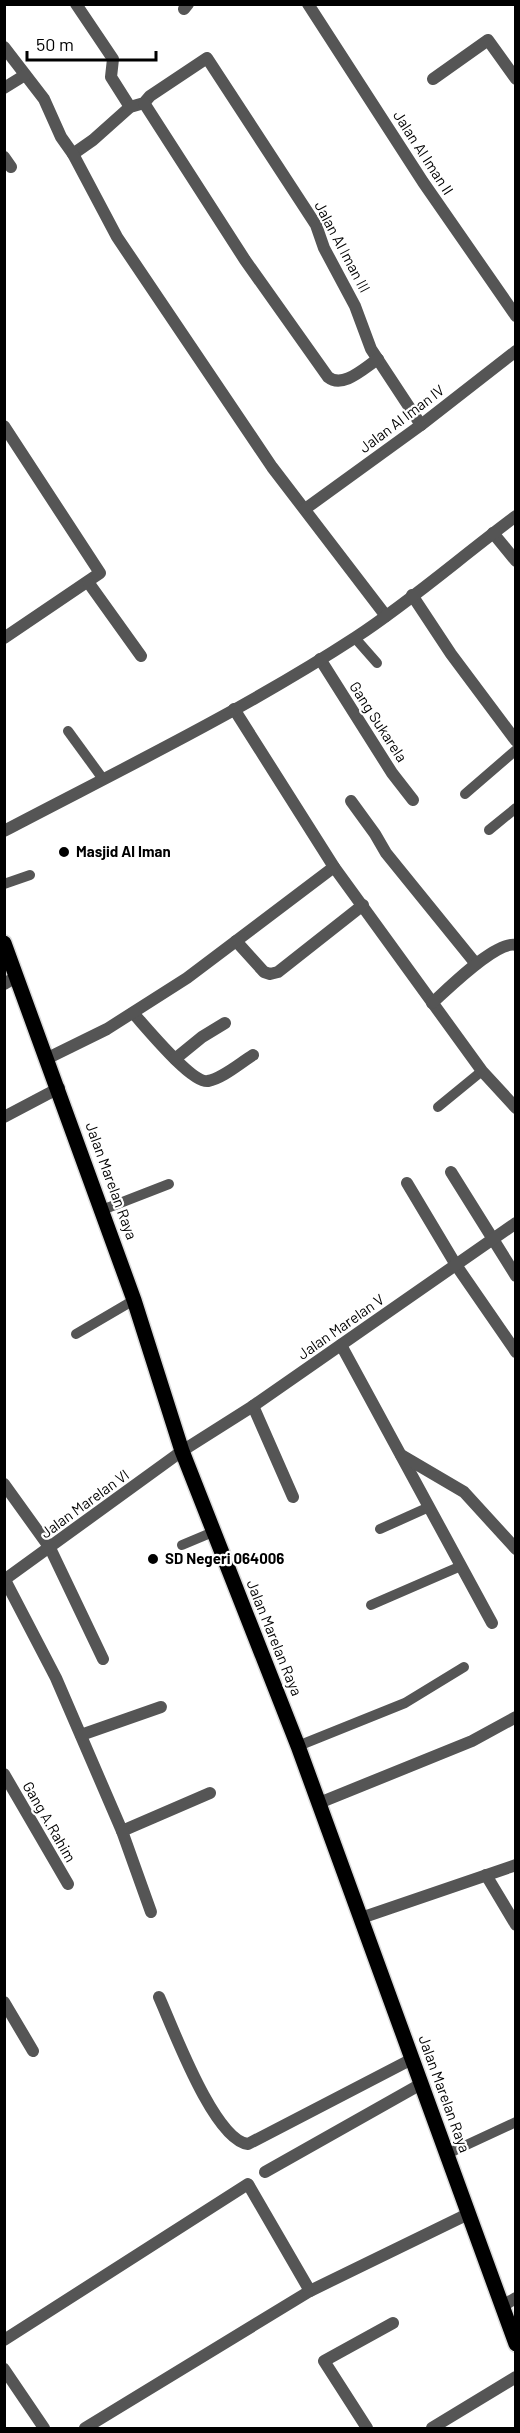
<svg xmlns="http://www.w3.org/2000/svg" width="520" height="2433" font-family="Barlow,sans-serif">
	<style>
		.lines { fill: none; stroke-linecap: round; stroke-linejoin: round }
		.primary-casing { stroke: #dbdbdb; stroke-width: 18 }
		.service { stroke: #555; stroke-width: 10 }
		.minor { stroke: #555; stroke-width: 12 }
		.tertiary { stroke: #555; stroke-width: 12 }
		.primary { stroke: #000; stroke-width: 15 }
		.poi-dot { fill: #000; stroke: #fff; stroke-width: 2 }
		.labels { text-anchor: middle; stroke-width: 4.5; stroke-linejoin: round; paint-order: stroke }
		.street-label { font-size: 15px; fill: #000; stroke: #fff }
		.poi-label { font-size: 15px; font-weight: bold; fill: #000; stroke: #fff; text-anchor: start }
	</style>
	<rect width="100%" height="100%" fill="#fff"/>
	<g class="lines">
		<g class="primary-casing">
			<polyline id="primary" points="4,943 134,1300 182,1451 298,1746 516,2344"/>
		</g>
		<g class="service">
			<polyline points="355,638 377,663"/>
			<polyline points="68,731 103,779"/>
			<polyline points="465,794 516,750"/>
			<polyline points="489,830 516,808"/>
			<polyline points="4,884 30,875"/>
			<polyline points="438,1107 482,1071"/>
			<polyline points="102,1210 169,1184"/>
			<polyline points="76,1334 134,1300"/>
			<polyline points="380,1529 429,1507"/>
			<polyline points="182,1545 213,1532"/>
			<polyline points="371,1605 461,1566"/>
			<polyline points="298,1746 405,1703 464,1667"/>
			<polyline points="447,2154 516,2122"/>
		</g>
		<g class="minor">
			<polyline points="76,4 113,59 111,77 130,107"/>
			<polyline points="308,4 423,182 516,316"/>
			<polyline points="184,9 188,4"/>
			<polyline points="4,47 44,99 61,137 73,154 93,140 130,107 144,103 150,96 207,58 316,225 324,248 355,306 371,349 421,425"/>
			<polyline points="433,79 488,40 516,79"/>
			<polyline points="4,88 25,75"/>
			<path d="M144 103 245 260 328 377C343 389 364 368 378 359"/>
			<polyline points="73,154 117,237 272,467 386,616"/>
			<polyline points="4,157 11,167"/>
			<polyline points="4,426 100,573 4,638"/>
			<polyline points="305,509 421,425 516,351"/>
			<polyline points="493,533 516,561"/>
			<polyline points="88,582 141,656"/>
			<polyline points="412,595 451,654 516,741"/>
			<polyline points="320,659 392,773 413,800"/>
			<polyline points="234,709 334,867 482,1071 516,1108"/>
			<polyline points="351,801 375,834 386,853 476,964"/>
			<path d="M4 831C122 769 244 710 356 637 411 601 462 556 516 516"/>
			<polyline points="236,941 264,972 270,974 278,972 363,905"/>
			<polyline points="4,984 16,977"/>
			<path d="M432 1003C447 990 496 940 516 945"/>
			<path d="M133 1013C145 1026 192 1084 208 1081 223 1078 240 1063 253 1055"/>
			<polyline points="48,1058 107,1029 187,978 334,867"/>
			<polyline points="175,1059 202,1037 225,1023"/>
			<polyline points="4,1117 59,1088"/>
			<polyline points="451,1172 516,1276"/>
			<polyline points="407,1183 456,1265 516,1352"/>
			<polyline points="341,1345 492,1623"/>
			<polyline points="253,1406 293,1497"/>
			<polyline points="401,1455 464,1492 516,1549"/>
			<polyline points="4,1484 50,1548 103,1659"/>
			<polyline points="5,1580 56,1678 122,1831 210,1793"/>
			<polyline points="81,1735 161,1707"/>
			<polyline points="4,1774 68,1884"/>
			<polyline points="319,1803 472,1741 516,1717"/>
			<polyline points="122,1831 151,1912"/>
			<polyline points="486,1875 516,1925"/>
			<polyline points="361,1918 516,1865"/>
			<path d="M159 1997C173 2028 214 2140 248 2144L412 2059"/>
			<polyline points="4,2002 33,2051"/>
			<polyline points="265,2172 421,2084"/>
			<polyline points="502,2306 516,2298"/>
			<polyline points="4,2340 248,2184 310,2291"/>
			<polyline points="4,2369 44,2428"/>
			<polyline points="85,2428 310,2291 468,2214"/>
			<polyline points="367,2428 324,2361 393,2323"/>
			<polyline points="432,2428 516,2377"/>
		</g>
		<polyline class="tertiary" points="4,1580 182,1451 253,1406 516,1223"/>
		<use href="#primary" class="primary"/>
	</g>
	<g class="poi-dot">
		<circle cx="64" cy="852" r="6"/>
		<circle cx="153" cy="1559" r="6"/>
	</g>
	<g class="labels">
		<g class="street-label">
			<text transform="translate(423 153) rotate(57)" y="5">Jalan Al Iman II</text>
			<text transform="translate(342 247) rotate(62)" y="5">Jalan Al Iman III</text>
			<text transform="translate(402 419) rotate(-37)" y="5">Jalan Al Iman IV</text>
			<text transform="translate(378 722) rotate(57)" y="5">Gang Sukarela</text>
			<text transform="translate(111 1181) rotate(70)" y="5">Jalan Marelan Raya</text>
			<text transform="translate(341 1327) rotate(-35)" y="5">Jalan Marelan V</text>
			<text transform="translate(85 1504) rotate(-36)" y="5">Jalan Marelan VI</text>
			<text transform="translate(274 1638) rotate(68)" y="5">Jalan Marelan Raya</text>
			<text transform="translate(49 1822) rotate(60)" y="5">Gang A.Rahim</text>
			<text transform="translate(444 2094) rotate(70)" y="5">Jalan Marelan Raya</text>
		</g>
		<g class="poi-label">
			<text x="76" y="857">Masjid Al Iman</text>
			<text x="165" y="1564">SD Negeri 064006</text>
		</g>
	</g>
	<rect width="520" height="2433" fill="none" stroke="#000000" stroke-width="12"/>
	<path d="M27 51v9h129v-9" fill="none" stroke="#000000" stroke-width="3"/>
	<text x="36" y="51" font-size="18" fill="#000000" stroke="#ffffff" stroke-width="4.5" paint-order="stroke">50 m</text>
</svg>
